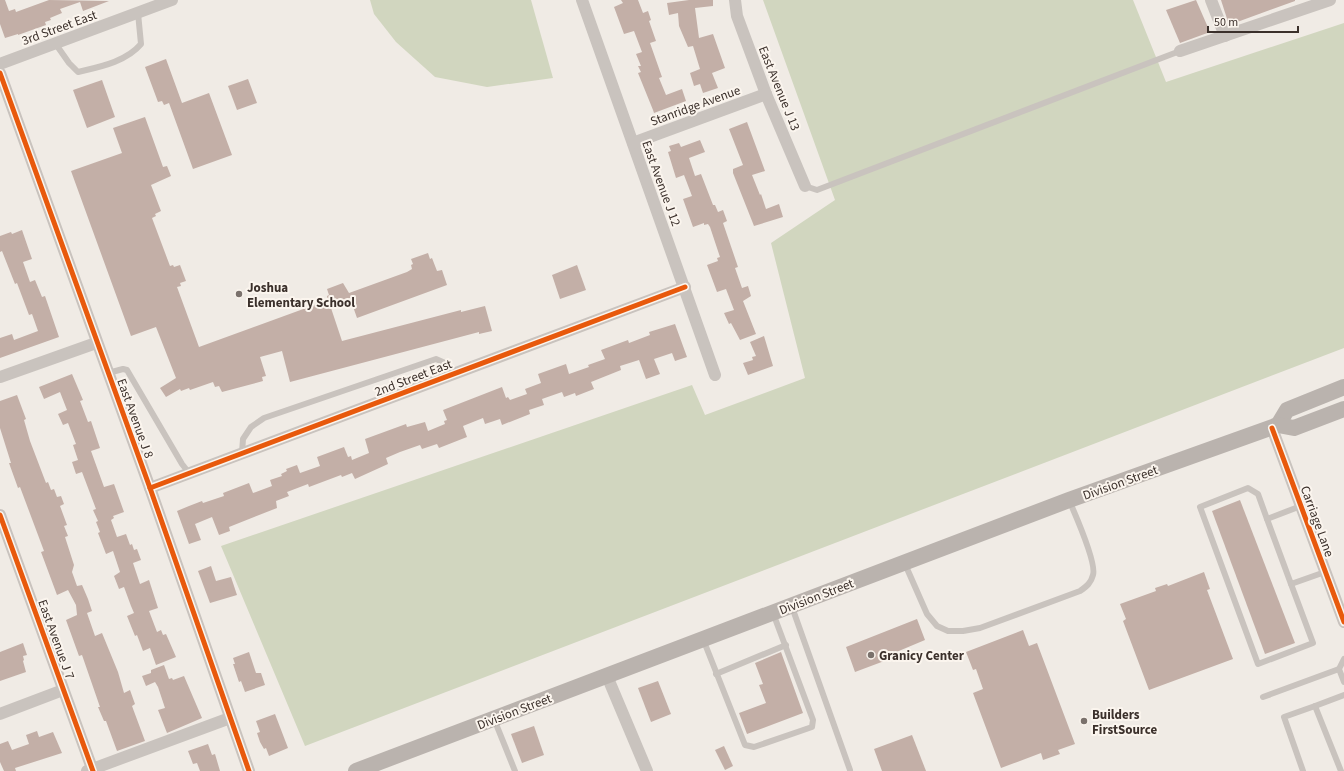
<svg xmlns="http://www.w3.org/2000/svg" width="1344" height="771" font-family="'Source Sans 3',sans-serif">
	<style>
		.green { fill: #d1d6bf }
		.building { fill: #c3afa7 }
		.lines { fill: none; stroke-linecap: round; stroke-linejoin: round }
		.lane { stroke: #c9c3be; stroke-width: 6 }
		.street { stroke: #c9c3be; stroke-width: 12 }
		.secondary { stroke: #bab3ae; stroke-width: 16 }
		.cycleway-casing { stroke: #fbf5ee; stroke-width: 8 }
		.cycleway { stroke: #e8590c; stroke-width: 5 }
		.poi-dot { fill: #7a716c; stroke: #fbf5ee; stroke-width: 1.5 }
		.labels { text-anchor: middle; stroke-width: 4; stroke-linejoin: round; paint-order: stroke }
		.street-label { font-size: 13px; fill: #3b302b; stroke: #fbf5ee }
		.poi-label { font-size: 13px; font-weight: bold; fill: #3b302b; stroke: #fbf5ee; text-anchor: start }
	</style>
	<rect width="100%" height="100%" fill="#f0ebe5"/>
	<g class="green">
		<polygon points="370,0 531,0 553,78 487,87 435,77 396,42 374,14"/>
		<polygon points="763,0 1133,0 1166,82 1344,23 1344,348 305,746 221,546 692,385 705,415 805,378 771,243 835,200"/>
	</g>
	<g class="building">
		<polygon points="0,0 5,0 9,11 15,9 16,12 49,0 109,1 83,11 80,2 60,9 62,13 50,18 51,20 45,22 46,25 18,35 18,34 5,38 0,24"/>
		<polygon points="621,0 638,0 643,13 648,11 651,20 649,21 656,41 650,43 662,77 659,78 666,95 682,89 686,101 654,113 653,110 638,73 641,72 638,66 641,66 636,54 642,52 634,31 624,34 614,7 623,3"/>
		<polygon points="689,0 713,0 713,6 695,8 699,38 713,34 725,68 712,73 718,88 703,93 700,84 694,86 690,73 700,69 693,46 688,47 679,26 678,13 669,15 667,3"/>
		<polygon points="1196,0 1210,32 1180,43 1166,10"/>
		<polygon points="1221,0 1295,0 1295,1 1229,25"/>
		<polygon points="166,59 182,103 209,93 232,155 193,169 169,103 164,105 162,101 158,102 145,67"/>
		<polygon points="248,79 257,103 237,110 228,86"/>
		<polygon points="102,80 115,117 87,128 73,90"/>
		<polygon points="145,117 163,167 167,166 171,176 151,185 161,211 155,214 156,216 152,218 170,266 173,265 174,267 180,265 186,281 180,283 181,286 177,287 199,347 328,300 327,296 329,295 327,289 343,283 349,293 407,272 412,269 411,265 413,264 411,259 428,253 430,259 432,258 437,271 442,270 447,285 357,318 350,298 330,305 342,341 461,310 461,312 485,306 492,331 479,334 479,332 290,382 282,351 260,357 266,376 262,377 263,381 222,392 219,386 215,387 213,382 190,390 189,388 181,391 180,389 166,397 160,388 176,378 156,327 131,336 71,171 122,153 113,128"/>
		<polygon points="747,122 765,171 752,175 760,195 761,194 766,209 779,204 783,217 754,226 733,173 733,169 743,165 729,129"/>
		<polygon points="700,140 705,152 689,158 695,176 701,174 713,205 715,205 718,212 723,210 727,221 723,223 738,267 735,268 742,288 748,286 751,296 743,301 756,334 740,340 731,323 729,324 724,313 734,310 726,289 717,292 707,265 718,261 717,258 720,257 710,227 708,224 704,225 704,223 693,227 683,199 692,196 684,175 676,178 668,152 671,151 669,146 679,143 681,147"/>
		<polygon points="22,230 32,259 23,262 30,282 35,280 42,297 45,296 59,337 0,358 0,338 12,334 14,340 38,331 32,314 29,315 17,283 15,284 2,251 0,252 0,236 11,232 12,234"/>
		<polygon points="577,265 586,290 560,299 552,275"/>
		<polygon points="675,324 687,357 675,361 672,353 654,359 660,374 646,379 639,360 620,366 621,370 591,382 594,389 576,396 575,393 564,397 562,392 542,399 544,405 529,410 530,414 502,425 500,419 485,424 483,418 463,426 467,437 439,448 437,444 422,449 420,445 400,452 386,458 388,464 355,479 352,473 342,477 341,475 309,487 308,484 287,492 289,496 276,501 277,508 229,527 230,531 219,535 212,517 195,524 201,540 189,544 177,511 189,506 202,501 203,503 224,496 223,493 249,483 253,493 272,486 270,480 282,476 281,474 287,471 286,469 297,465 300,473 320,466 317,457 344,447 348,457 351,456 352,460 369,453 365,439 406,424 407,427 425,422 428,431 445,424 444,421 447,420 443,410 502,387 506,398 508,397 510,400 527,394 525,389 541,383 538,374 566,364 569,374 589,367 588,365 605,359 601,350 628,340 629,343 650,335 649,332"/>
		<polygon points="764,336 773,366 748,375 743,363 753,360 752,357 756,356 750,342"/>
		<polygon points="72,374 83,400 80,401 88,422 91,421 100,448 91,451 104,487 114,484 124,512 113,516 114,518 111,520 117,537 126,534 130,545 132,544 134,550 137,549 141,560 133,563 140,584 149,580 158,608 149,611 157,632 161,630 163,635 166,634 176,657 156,665 150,648 143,651 137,635 135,636 127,616 134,613 131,606 124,587 119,589 114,576 120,572 113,551 106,554 98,533 100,532 96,522 98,521 93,510 96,509 82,472 76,474 72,462 78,460 73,445 76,444 68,423 63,425 58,414 67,410 60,392 44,399 39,387"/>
		<polygon points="17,395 26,419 24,420 30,441 46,483 48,482 51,490 54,489 57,497 61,496 64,504 60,506 67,525 64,526 68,536 65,537 74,565 72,572 77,586 82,585 88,599 92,611 87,613 95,636 102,633 118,672 124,693 130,690 135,704 132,706 145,741 117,751 106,721 104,721 98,707 100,707 82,655 79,656 66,620 77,615 76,605 68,590 57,595 41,552 44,551 20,487 18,488 9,463 11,463 0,428 0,401"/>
		<polygon points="1240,500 1295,643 1265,654 1212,511"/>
		<polygon points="211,566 216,581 231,577 237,595 210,603 198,571"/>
		<polygon points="1204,572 1210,589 1207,590 1233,659 1149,690 1123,621 1126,619 1120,604 1156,591 1155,588 1167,584 1168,586"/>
		<polygon points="917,619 925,640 894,653 895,657 855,672 846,647"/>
		<polygon points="1023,630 1029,646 1037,643 1075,744 1058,750 1060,754 1043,760 1041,753 1001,768 973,693 983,689 976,669 973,670 966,652"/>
		<polygon points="23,643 27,655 23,656 24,660 23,661 26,672 0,681 0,652"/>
		<polygon points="249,652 256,673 261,673 265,685 245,692 241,681 239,682 233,664 235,664 233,658"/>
		<polygon points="781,652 803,713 747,734 739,713 766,703 759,685 763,684 755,663"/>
		<polygon points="164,665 169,679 172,678 173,680 184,676 202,718 167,733 158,710 165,708 158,687 155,682 146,686 142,676 151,673 151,670"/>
		<polygon points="658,681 671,714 651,722 638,688"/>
		<polygon points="275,714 288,748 269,756 266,748 264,749 260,742 257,733 260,732 256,721"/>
		<polygon points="534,726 544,755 522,763 511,734"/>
		<polygon points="37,731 39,737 53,732 62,753 15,768 16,771 4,771 0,762 0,744 8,741 12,750 29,744 26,735"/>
		<polygon points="912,735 926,771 882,771 874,749"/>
		<polygon points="208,744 212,755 215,754 220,771 200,771 197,763 193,764 188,751"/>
		<polygon points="724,746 733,766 725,770 715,750"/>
	</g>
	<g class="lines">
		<g class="lane">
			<path d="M55 43 69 63 78 72C99 67 126 62 141 44L138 13"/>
			<polyline points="805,186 817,190 1180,51"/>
			<polyline points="108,373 123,369 127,370 182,464 189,473"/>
			<polyline points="242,453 243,439 251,427 264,418 436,359 445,363 451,375"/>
			<polyline points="1301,506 1267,519 1291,584 1325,572"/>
			<polyline points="1267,519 1258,494 1248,488 1200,507 1258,664 1313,643 1291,584"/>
			<path d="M905 564 927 614 937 626 948 631H963L980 628 1080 591C1087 586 1091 583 1093 575 1097 563 1075 514 1069 500"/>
			<polyline points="792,607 850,770"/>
			<polyline points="703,639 745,745 754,747 812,727 813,720 773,613"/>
			<polyline points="1344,659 1339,669 1344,682"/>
			<polyline points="716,674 786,645"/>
			<polyline points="1263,697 1339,669"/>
			<polyline points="494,719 515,771"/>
			<polyline points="1303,771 1284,717 1315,706"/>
			<polyline points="1341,771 1315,706 1344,695"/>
		</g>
		<g class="street">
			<polyline points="582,0 715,375"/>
			<polyline points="735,0 737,16 766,94 805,186"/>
			<polyline points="1211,0 1225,36"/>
			<polyline points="1180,51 1330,0"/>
			<polyline points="0,64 172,0"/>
			<polyline points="0,73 150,488 249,771"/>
			<polyline points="633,143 766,94"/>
			<polyline points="0,377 96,343"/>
			<polyline points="1272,428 1344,622"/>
			<polyline points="150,488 685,287"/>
			<polyline points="0,515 93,771"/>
			<polyline points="607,676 647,771"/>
			<polyline points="0,714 63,690"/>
			<polyline points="87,771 230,718"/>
		</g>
		<g class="secondary">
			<polyline points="1278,425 1287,410 1344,387"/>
			<polyline points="356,771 1069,500 1278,425 1294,428 1344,409"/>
		</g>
		<g class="cycleway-casing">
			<g id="cycleway">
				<polyline points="0,73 150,488 249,771"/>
				<polyline points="1272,428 1344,622"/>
				<polyline points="150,488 685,287"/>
				<polyline points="0,515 93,771"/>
			</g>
		</g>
		<use href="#cycleway" class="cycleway"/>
	</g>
	<g class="poi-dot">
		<circle cx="239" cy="294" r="4"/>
		<circle cx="871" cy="655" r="4"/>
		<circle cx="1084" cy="721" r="4"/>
	</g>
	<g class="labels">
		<g class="street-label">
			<text transform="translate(59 27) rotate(-20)" y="5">3rd Street East</text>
			<text transform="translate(780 88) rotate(68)" y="5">East Avenue J 13</text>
			<text transform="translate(695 105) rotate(-20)" y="5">Stanridge Avenue</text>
			<text transform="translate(662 183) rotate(70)" y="5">East Avenue J 12</text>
			<text transform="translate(413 377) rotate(-21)" y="5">2nd Street East</text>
			<text transform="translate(136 418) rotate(70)" y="5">East Avenue J 8</text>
			<text transform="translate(1120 482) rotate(-20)" y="5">Division Street</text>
			<text transform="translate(1318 521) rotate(70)" y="5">Carriage Lane</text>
			<text transform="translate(816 596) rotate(-21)" y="5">Division Street</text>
			<text transform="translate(57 639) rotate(70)" y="5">East Avenue J 7</text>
			<text transform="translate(514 711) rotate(-21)" y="5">Division Street</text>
		</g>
		<g class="poi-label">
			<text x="247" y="292">Joshua<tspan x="247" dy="15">Elementary School</tspan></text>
			<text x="879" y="660">Granicy Center</text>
			<text x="1092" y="719">Builders<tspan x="1092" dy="15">FirstSource</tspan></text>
		</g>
	</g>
	<path d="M1208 26v6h90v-6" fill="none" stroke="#3b302b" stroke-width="2"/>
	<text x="1214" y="26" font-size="12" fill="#3b302b" stroke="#fbf5ee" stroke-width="3" paint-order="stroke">50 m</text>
</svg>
